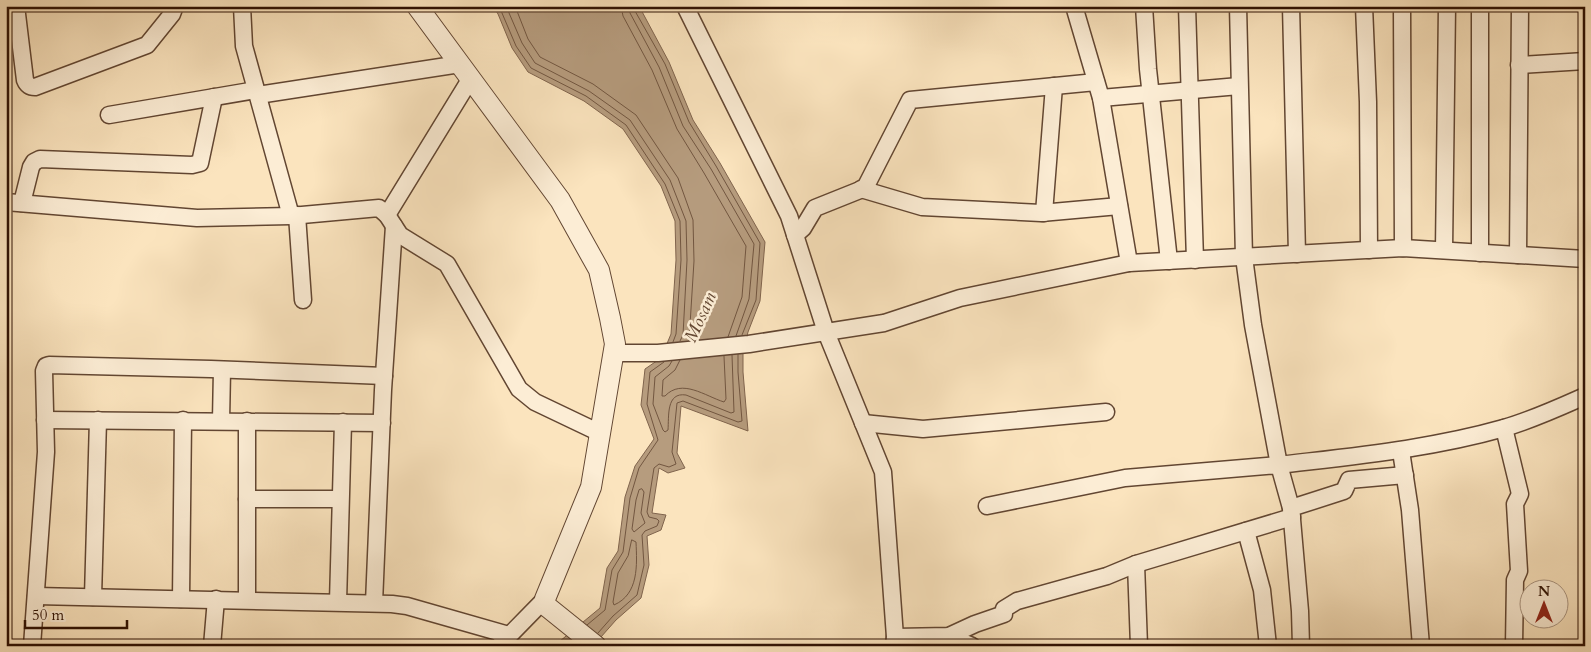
<svg xmlns="http://www.w3.org/2000/svg" width="1591" height="652" font-family="Cardo,serif">
	<style>
		.water { fill: #b69c7e; stroke: #80644d }
		.lines { fill: none; stroke-linecap: round; stroke-linejoin: round }
		.shore { stroke: #725640; stroke-width: 1 }
		.minor-casing { stroke: #624632; stroke-width: 19 }
		.tertiary-casing { stroke: #624632; stroke-width: 22 }
		.minor { stroke: #fcedd5; stroke-width: 16 }
		.tertiary { stroke: #fcedd5; stroke-width: 20 }
		.labels { text-anchor: middle; stroke-width: 5; stroke-linejoin: round; paint-order: stroke }
		.water-label { font-size: 18px; font-style: italic; fill: #654934; stroke: #fcedd5 }
	</style>
	<rect width="100%" height="100%" fill="#fbe4be"/>
	<filter id="stains"><feTurbulence type="fractalNoise" baseFrequency=".004" numOctaves="4"/><feColorMatrix values="0 0 0 0 .2 0 0 0 0 .09 0 0 0 0 .02 0 0 0 .5 -.17"/></filter>
	<radialGradient id="worn" r=".72"><stop offset=".6" stop-color="#630" stop-opacity="0"/><stop offset="1" stop-color="#630" stop-opacity=".3"/></radialGradient>
	<polygon class="water" points="493,6 639,6 669,62 693,120 720,163 765,242 760,301 748,332 743,352 743,372 748,431 681,406 677,453 685,468 668,473 659,468 652,513 666,515 661,530 647,536 649,565 641,598 616,620 593,646 554,646 600,608 607,568 618,551 625,497 635,466 654,439 641,405 645,369 661,358 671,334 676,260 675,221 661,186 623,129 584,101 528,72 512,48 498,14"/>
	<g class="lines">
		<g class="shore">
			<polyline points="499,6 516,46 531,68 586,96 626,125 665,184 680,221 681,260 676,334 673,342"/>
			<polyline points="506,6 522,43 535,63 589,91 630,120 670,180 686,221 687,260 683,335 680,341"/>
			<polyline points="515,6 528,39 540,57 593,84 636,115 678,178 693,220 694,261 689,341"/>
			<polyline points="621,6 623,16 652,70 677,129 704,173 746,246 742,297 728,337"/>
			<polyline points="628,6 630,13 659,67 683,126 711,169 754,244 749,299 736,336"/>
			<polyline points="635,6 635,11 665,64 689,122 716,166 760,243 756,300 742,335"/>
			<path d="M680 360 675 370 663 380 662 396H665C682 378 705 396 724 402L726 399 724 356"/>
			<path d="M672 361 669 366 655 377 653 404 663 430 665 432 668 430C669 416 666 392 686 395L731 413 734 412 732 355"/>
			<polygon points="642,489 644,492 641,513 645,523 634,532 632,529 636,500 639,490"/>
			<path d="M632 540 636 542C637 565 639 594 614 605L613 602 618 573 628 556Z"/>
			<polyline points="587,625 605,610 612,570 623,552 630,498 639,468 658,440 647,404 650,372 664,362"/>
			<polyline points="598,633 613,616 637,595 644,565 642,535 645,531 657,526 659,521 657,519 649,517 647,512 654,468 659,464 669,467 676,464 672,452 677,403 683,401 738,422 742,421 738,372 738,354"/>
		</g>
		<g class="minor-casing">
			<g id="minor">
				<path d="M16 6 25 80C27 85 30 87 35 87L147 45 172 14 175 6"/>
				<polyline points="685,6 789,216 826,332 883,472 895,637 894,646"/>
				<polyline points="1074,6 1101,98 1129,263"/>
				<polyline points="1144,6 1148,69 1169,261"/>
				<polyline points="1187,6 1195,260"/>
				<path d="M1238 6 1244 257 1253 325 1279 465C1354 456 1430 449 1504 428 1532 420 1558 408 1585 396"/>
				<polyline points="1291,6 1297,254"/>
				<polyline points="1364,6 1368,102 1369,250"/>
				<polyline points="1402,6 1403,248"/>
				<polyline points="1519,65 1585,61"/>
				<polyline points="258,95 460,64"/>
				<polyline points="1101,98 1239,86"/>
				<polyline points="109,115 256,90"/>
				<polyline points="861,189 922,207 1041,213 1119,206"/>
				<polyline points="6,202 197,218 291,216 244,46 242,6"/>
				<polyline points="22,203 31,167 34,162 40,159 192,165 200,163 214,97"/>
				<polyline points="1044,213 1054,86"/>
				<polyline points="297,215 303,300"/>
				<polyline points="387,215 471,78"/>
				<polyline points="291,216 379,208 387,215 400,235 447,264 519,389 535,402 600,433"/>
				<polyline points="795,235 803,228 815,208 865,188 910,100 1096,82"/>
				<polyline points="1444,250 1447,6"/>
				<polyline points="1480,253 1480,6"/>
				<polyline points="1518,255 1520,6"/>
				<polyline points="614,353 658,353 749,344 884,323 960,298 1129,263 1403,248 1585,259"/>
				<polyline points="45,420 382,423"/>
				<polyline points="221,421 222,370"/>
				<polyline points="863,423 923,429 1106,412"/>
				<polyline points="1504,428 1520,494 1515,504 1519,571 1515,580 1514,646"/>
				<polyline points="1401,451 1410,510 1421,646"/>
				<polyline points="247,499 340,499"/>
				<polyline points="987,506 1125,478 1279,465 1291,508 1300,611 1301,646"/>
				<polyline points="1291,508 1344,491 1349,480 1405,475"/>
				<polyline points="1246,531 1262,590 1268,646"/>
				<polyline points="1136,564 1139,646"/>
				<polyline points="36,596 392,604 407,606 509,635"/>
				<polyline points="93,597 98,420"/>
				<polyline points="181,599 183,420"/>
				<polyline points="247,600 247,421"/>
				<polyline points="338,602 343,422"/>
				<polyline points="374,603 383,390 394,226"/>
				<polyline points="949,636 972,646"/>
				<polyline points="895,637 949,636 975,624 1004,614 1004,609 1017,601 1107,576 1136,564 1292,517"/>
				<polyline points="32,646 46,452 44,371 46,366 49,365 211,369 384,376"/>
				<polyline points="212,646 216,599"/>
				<polyline points="499,646 545,599"/>
			</g>
		</g>
		<g class="tertiary-casing">
			<polyline id="tertiary" points="417,6 560,200 599,270 610,318 615,344 591,487 545,599 545,605 596,646"/>
		</g>
		<use href="#minor" class="minor"/>
		<use href="#tertiary" class="tertiary"/>
	</g>
	<g class="labels">
		<g class="water-label">
			<text transform="translate(700 317) rotate(-66)" y="6">Mosam</text>
		</g>
	</g>
	<rect width="1591" height="652" fill="none" stroke="#fbe4be" stroke-width="25"/>
	<rect x="8" y="8" width="1576" height="637" fill="none" stroke="#2f1103" stroke-width="2.5"/>
	<rect x="12" y="12" width="1566" height="627" fill="none" stroke="#2f1103"/>
	<g transform="translate(1544 604)"><circle r="24" fill="#fcedd5" stroke="#aa9581"/>
	<path d="M0-4L9 19L0 12L-9 19Z" fill="#8f2418"/>
	<text y="-8" font-size="14" font-weight="bold" text-anchor="middle" fill="#2f1103">N</text>
	</g>
	<path d="M25 620v8h102v-8" fill="none" stroke="#2f1103" stroke-width="2.5"/>
	<text x="32" y="620" font-size="15" fill="#2f1103" stroke="#fcedd5" stroke-width="4" paint-order="stroke">50 m</text>
	<rect width="100%" height="100%" filter="url(#stains)"/>
	<rect width="100%" height="100%" fill="url(#worn)"/>
</svg>
